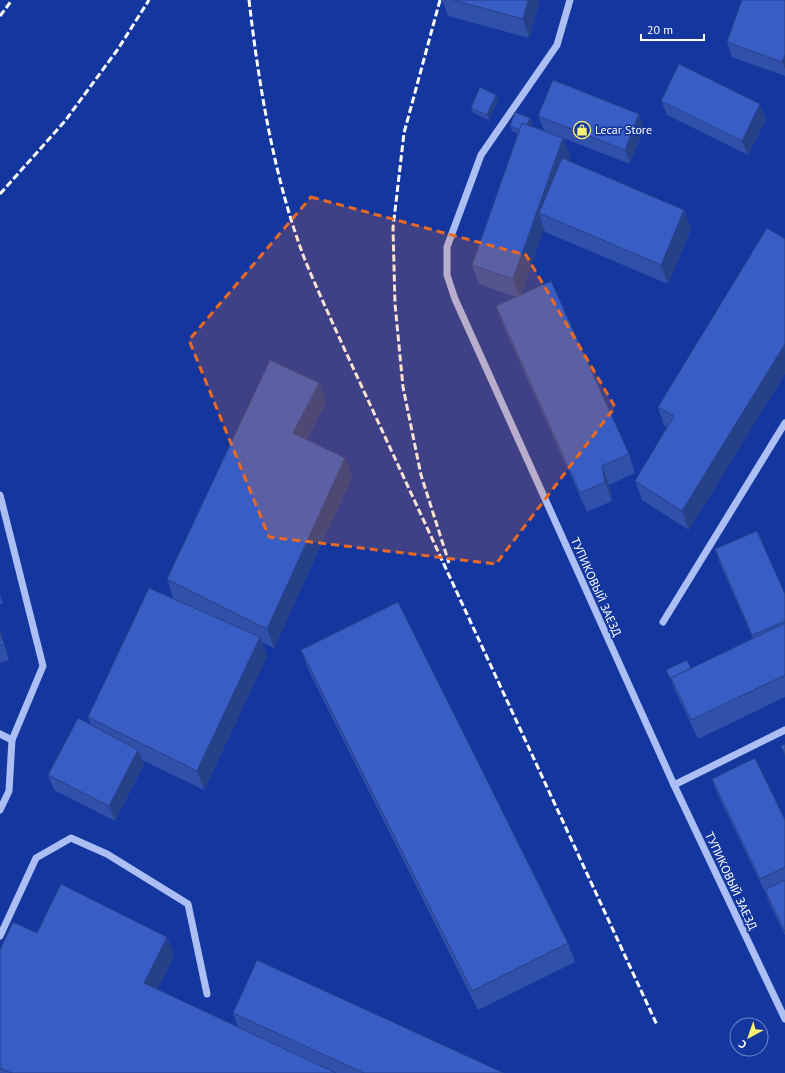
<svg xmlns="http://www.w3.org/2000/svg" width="785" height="1073" font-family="'PT Sans',sans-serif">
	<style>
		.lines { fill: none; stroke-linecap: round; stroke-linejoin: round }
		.minor { stroke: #acbff4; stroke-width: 7 }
		.rail { stroke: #fff; stroke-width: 3; stroke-dasharray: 7 3; stroke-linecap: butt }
		.wall { fill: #3050a9 }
		.shaded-wall { fill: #274189 }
		.building { fill: #385dc4; stroke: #274189 }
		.marked { fill: #ea6a24; fill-opacity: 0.2; stroke: #ea6a24; stroke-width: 3; stroke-dasharray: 8 5; stroke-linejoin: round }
		.labels { text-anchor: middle; stroke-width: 3.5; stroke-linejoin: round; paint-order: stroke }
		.poi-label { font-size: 12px; fill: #fff; stroke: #14379f; text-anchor: start }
		.street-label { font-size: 12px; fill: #fff; stroke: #14379f }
	</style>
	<rect width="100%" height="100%" fill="#14379f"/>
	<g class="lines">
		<g class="minor">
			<polyline points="570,0 557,45 481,155 447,247 447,275 455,299 674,785 785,1019"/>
			<polyline points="0,495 43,666 12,740"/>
			<polyline points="663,622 785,423"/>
			<polyline points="0,734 12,740 9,791 0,810"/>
			<polyline points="674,785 785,730"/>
			<polyline points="0,936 36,858 71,838 107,854 188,904 207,994"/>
		</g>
		<g class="rail">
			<path d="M249 0C259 86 274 179 305 260 317 289 330 317 343 346L657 1025"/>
			<polyline points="440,0 404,133 393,228 395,304 403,387 421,475 449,563"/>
			<polyline points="0,16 12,0"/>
			<polyline points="0,194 65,121 118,49 149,0"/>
		</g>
	</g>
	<g class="wall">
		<polygon points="442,0 540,0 529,38 448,16"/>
		<polygon points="785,0 785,76 732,57 727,42"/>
		<polygon points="496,95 498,100 489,120 473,113 471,108"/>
		<polygon points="661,101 766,119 748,155 667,115"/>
		<polygon points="639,114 644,128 630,164 563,138 570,157 568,161 684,210 691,229 668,284 545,232 544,229 521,295 629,454 635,473 609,485 612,501 587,512 503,325 496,306 516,297 479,284 472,265 518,134 512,131 510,126 530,118 532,123 531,126 544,130 538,116"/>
		<polygon points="767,228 689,530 642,500 635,481 667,427 664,426 658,407"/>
		<polygon points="326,402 307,439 345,458 352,477 274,648 262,642 267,656 204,790 142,760 144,764 115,821 54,790 48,775 91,725 88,717 189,606 173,598 167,579"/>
		<polygon points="715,549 785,594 785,697 698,739 678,697 666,670 691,668 753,639 720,564"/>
		<polygon points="0,595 3,603 0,604"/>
		<polygon points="0,629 9,660 0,663"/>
		<polygon points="301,650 568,943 575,962 478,1010 308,669"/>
		<polygon points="712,779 785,820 785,935 770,905 766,894 717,793"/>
		<polygon points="37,933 167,937 174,956 157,990 238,1027 233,1013 504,1073 0,1073 0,950"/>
	</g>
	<g class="shaded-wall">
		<polygon points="528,0 540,0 529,38 523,19"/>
		<polygon points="785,55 785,69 782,62"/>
		<polygon points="496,95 498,100 489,120 487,115"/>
		<polygon points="760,104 766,119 748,155 742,141"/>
		<polygon points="639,114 644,128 630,164 625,150"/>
		<polygon points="530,118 532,123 526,137 525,132"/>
		<polygon points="563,138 570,157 549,217 539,213 544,229 520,298 513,279"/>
		<polygon points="684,210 691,229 668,284 661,265"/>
		<polygon points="785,344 785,374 689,530 682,511"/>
		<polygon points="319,383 326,402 300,452 293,433"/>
		<polygon points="345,458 352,477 274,648 267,629"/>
		<polygon points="602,466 609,485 612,501 605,482"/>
		<polygon points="0,629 9,660 4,645 0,632"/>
		<polygon points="260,637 267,656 204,790 197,771"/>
		<polygon points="138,750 144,764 115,821 109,806"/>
		<polygon points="167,937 174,956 151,1002 144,983"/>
	</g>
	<g class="building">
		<polygon points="453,0 528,0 523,19"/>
		<polygon points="742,0 785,0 785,55 782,62 727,42"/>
		<polygon points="679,64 760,104 742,141 661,101"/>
		<polygon points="553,80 639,114 625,150 538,116"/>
		<polygon points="480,87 496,95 487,115 471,108"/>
		<polygon points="515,112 530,118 527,125 522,123 520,130 510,126"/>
		<polygon points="522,123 563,138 513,279 472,265"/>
		<polygon points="562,158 684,210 661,265 539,213"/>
		<polygon points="767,228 785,239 785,344 682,511 635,481 674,416 658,407"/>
		<polygon points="551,281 629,454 602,466 605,482 580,493 496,306"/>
		<polygon points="270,360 319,383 293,433 345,458 267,629 167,579"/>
		<polygon points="757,531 785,594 785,621 752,635 715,549"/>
		<polygon points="149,588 260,637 197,771 88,717"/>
		<polygon points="398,602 568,943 472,991 301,650"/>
		<polygon points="785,623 785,675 691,720 671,678"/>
		<polygon points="0,632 4,645 0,646"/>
		<polygon points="687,660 691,668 671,678 672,682 666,670"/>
		<polygon points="78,718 138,750 109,806 48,775"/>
		<polygon points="785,744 785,755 781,746"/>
		<polygon points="755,758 785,820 785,867 760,879 712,779"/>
		<polygon points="785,880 785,932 765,890"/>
		<polygon points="61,884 167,937 144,983 336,1073 12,1073 0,1068 0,950 13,922 37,933"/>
		<polygon points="257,960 504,1073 364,1073 233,1013"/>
	</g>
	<path class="marked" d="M311 197 526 255 615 407 496 564 269 537 189 340Z"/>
	<defs>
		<g id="shop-ring" transform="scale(0.9)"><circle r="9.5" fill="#14379f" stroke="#fff06f" stroke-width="1.5"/><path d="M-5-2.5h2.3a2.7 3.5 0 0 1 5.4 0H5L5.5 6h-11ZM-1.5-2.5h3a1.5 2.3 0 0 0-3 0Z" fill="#fff06f"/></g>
	</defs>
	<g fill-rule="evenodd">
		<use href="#shop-ring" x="582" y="130"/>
	</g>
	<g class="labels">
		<g class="poi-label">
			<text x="595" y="134">Lecar Store</text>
		</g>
		<g class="street-label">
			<text transform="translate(596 587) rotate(66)" y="4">ТУПИКОВЫЙ ЗАЕЗД</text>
			<text transform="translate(731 881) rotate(65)" y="4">ТУПИКОВЫЙ ЗАЕЗД</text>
		</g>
	</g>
	<g transform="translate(749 1037) rotate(220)"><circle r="19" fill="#14379f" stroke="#7287c5"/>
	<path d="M0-3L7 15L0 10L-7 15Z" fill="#fff06f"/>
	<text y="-6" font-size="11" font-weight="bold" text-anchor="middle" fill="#ffffff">С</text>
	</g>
	<path d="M641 34v6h63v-6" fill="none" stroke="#ffffff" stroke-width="2"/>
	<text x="647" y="34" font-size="12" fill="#ffffff" stroke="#14379f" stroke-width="3" paint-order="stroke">20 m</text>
</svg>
